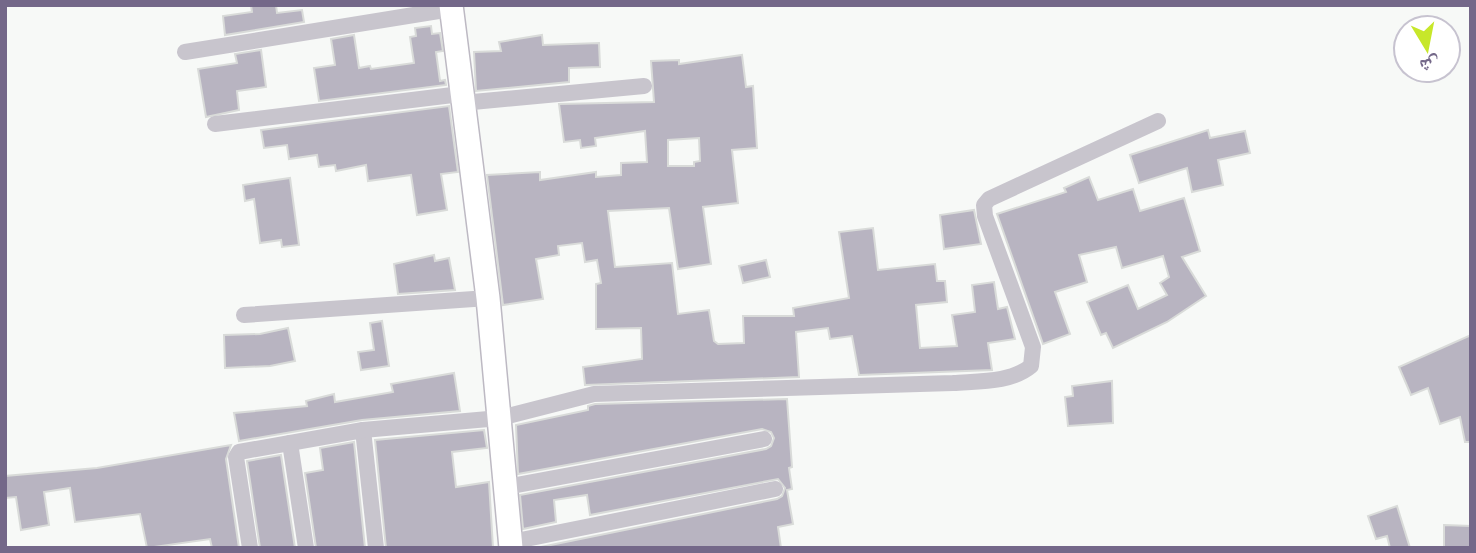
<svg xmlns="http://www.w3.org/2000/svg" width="1476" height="553" font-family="Quicksand,'Noto Naskh Arabic',sans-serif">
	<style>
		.building { fill: #b8b4c1; stroke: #d9dbd9; stroke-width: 2; fill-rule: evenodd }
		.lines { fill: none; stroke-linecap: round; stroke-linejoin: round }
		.secondary-casing { stroke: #bdb9c3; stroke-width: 26 }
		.street { stroke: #c8c5cd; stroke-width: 16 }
		.secondary { stroke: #fff; stroke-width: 23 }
	</style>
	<rect width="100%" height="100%" fill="#f7f9f7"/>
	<g class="building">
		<polygon points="251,5 276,5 277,13 302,10 304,22 225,35 223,16 252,12"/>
		<polygon points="431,26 432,34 440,33 443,51 436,52 440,81 445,80 446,85 319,101 314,68 335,65 331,39 354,35 359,68 370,66 371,69 414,63 410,37 416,36 415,28"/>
		<polygon points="542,35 543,45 599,43 600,67 569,68 569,82 476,91 474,52 501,51 499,42"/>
		<polygon points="261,50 266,87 237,91 239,110 206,117 198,69 237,63 235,54"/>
		<path d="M742 55 746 87 753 86 757 148 732 150 738 203 703 207 711 264 678 269 669 208 608 211 615 267 672 263 678 314 709 310 714 341 718 344 744 343 743 316H794L793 308 849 298 839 232 873 228 878 270 935 264 937 281H945L947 302 916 305 920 348 957 346 952 315 975 312 972 285 994 282 998 309 1007 307 1015 339 988 343 992 370 859 375 852 336 830 339 828 328 796 332 799 377 585 385 583 367 642 359 641 328 596 329V284L601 283 597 260 585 262 582 243 558 246 559 255 536 259 543 299 503 305 487 175 540 172V180L596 172V177L621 175V163L647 162 645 131 595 138 596 146 581 148 580 140 564 142 559 104 654 102 651 61 679 60V64ZM699 138 700 161 694 162V166H668V140Z"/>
		<polygon points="449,106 458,172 441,174 447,210 417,215 411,175 368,181 366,165 336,171 335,165 319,167 317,155 289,159 287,145 264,148 261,130"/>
		<polygon points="1208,130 1210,138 1245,131 1250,153 1218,160 1223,185 1192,192 1187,168 1139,183 1130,155"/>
		<polygon points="1089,177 1098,200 1133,189 1140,211 1184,198 1200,251 1182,257 1206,296 1167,322 1113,348 1106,333 1101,335 1087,302 1128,285 1138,309 1167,295 1160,283 1169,277 1163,256 1122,268 1116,247 1079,255 1087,282 1055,292 1070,334 1043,344 997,214 1066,192 1064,188"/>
		<polygon points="290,178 299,245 282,247 281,240 260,243 254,199 245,201 243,185"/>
		<polygon points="974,210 981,244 944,249 940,215"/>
		<polygon points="434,255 435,261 449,258 455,290 398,294 394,264"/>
		<polygon points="766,260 770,277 743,283 739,266"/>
		<polygon points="382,321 389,366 361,370 358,352 374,350 370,323"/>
		<polygon points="288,328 295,361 270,366 225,368 224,335 260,334"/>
		<polygon points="1471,335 1471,442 1465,442 1460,417 1440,424 1428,388 1411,395 1399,367"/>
		<polygon points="454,373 460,411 362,420 239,441 234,413 307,406 306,401 334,394 335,402 393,392 391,384"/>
		<polygon points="1112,381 1113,423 1068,426 1065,397 1073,396 1072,386"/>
		<polygon points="787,399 792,467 789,468 792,489 787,490 793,524 778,527 781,548 536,548 777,499 782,496 785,488 778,479 590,515 587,495 554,500 556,522 523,529 520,495 766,449 771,446 774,438 771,432 762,429 518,474 516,425 588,410 588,406 595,404"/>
		<polygon points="484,430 487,448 452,452 456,487 489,482 493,548 386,548 375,440"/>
		<polygon points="354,442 365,548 316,548 305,473 323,470 320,448"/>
		<polygon points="231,445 226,459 239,548 212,548 210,539 147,548 140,514 75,522 70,488 44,492 49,525 21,530 16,497 5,498 5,476 97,468"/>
		<polygon points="281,455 295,548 260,548 247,461"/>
		<polygon points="1397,506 1410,548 1390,548 1387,536 1376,539 1368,516"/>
		<polygon points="1444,525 1471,526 1471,548 1444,548"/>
	</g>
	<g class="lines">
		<g class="secondary-casing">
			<polyline id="secondary" points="451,5 488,298 511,548"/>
		</g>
		<g class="street">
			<polyline points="185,52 451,9"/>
			<polyline points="462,103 644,86"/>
			<polyline points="215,124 461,94"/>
			<polyline points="244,315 488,298"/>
			<polyline points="363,430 376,548"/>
			<polyline points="290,443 306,548"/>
			<polyline points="506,487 764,439"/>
			<polyline points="511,542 775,489"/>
			<path d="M250 548 236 457 239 452 363 430 500 418 594 394 953 383C978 381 1011 383 1031 366L1033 347 985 216 984 205 989 199 1158 121"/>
		</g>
		<use href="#secondary" class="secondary"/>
	</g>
	<rect width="1476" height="553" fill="none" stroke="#746889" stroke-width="14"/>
	<g transform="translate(1427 49) rotate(170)"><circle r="33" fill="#ffffff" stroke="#c7c3d0" stroke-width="2"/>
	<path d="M0-5L12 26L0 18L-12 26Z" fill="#c7e72a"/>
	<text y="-10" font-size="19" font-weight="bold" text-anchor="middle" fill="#746889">ش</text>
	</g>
</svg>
